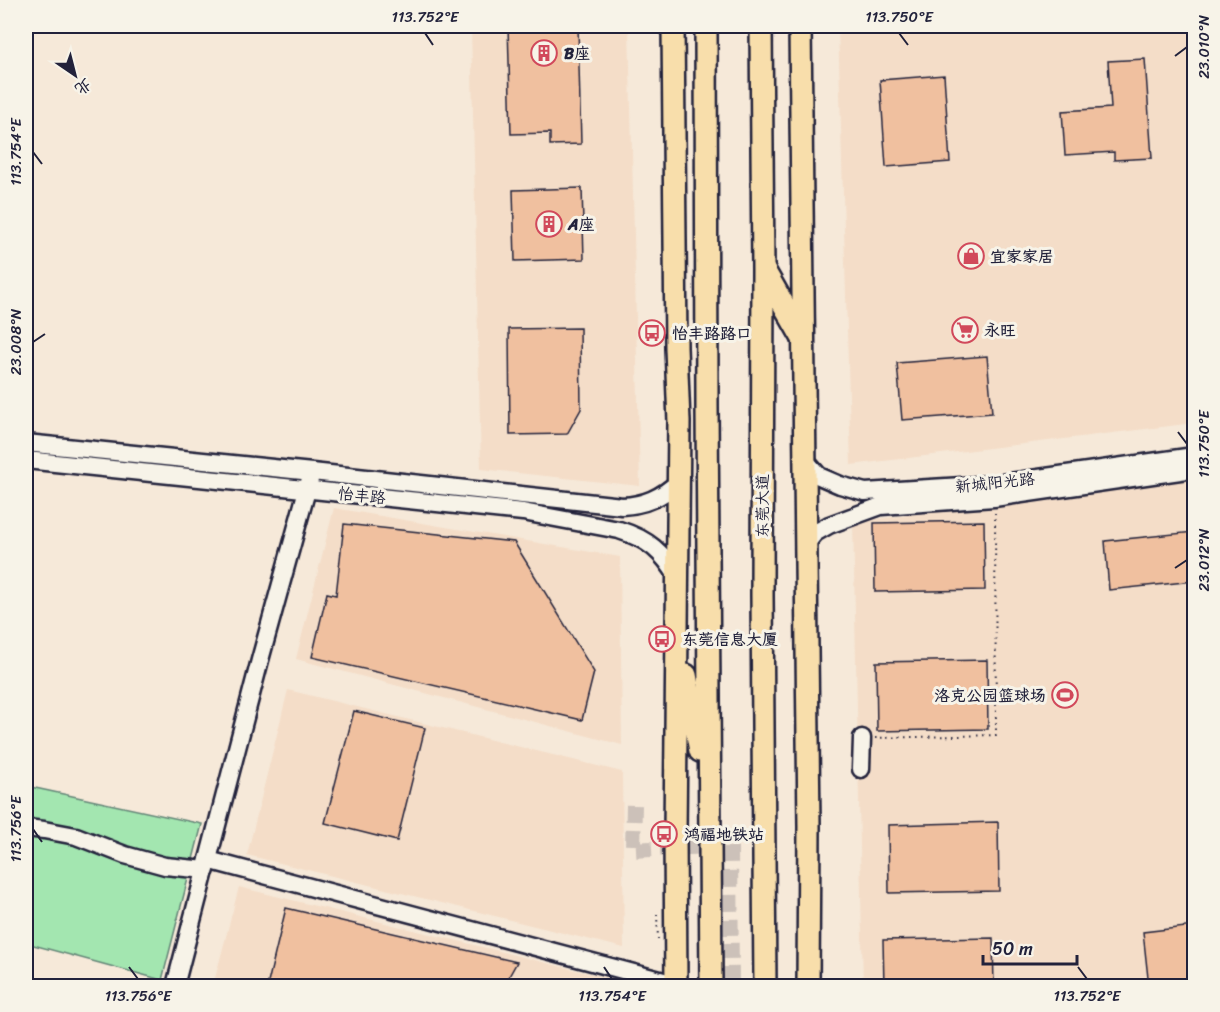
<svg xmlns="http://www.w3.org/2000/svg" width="1220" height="1012" font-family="Sriracha,'LXGW WenKai TC',sans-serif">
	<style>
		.built { fill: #f4ddc8 }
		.green { fill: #a3e6b0; stroke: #628476; stroke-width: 1.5 }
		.building { fill: #f0c09f; stroke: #22223b; stroke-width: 1.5 }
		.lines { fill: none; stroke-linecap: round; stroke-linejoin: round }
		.minor-tunnel { stroke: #ccc1b9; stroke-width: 16; stroke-dasharray: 16 8; stroke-linecap: butt }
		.minor-casing { stroke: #22223b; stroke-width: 21 }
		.major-casing { stroke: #22223b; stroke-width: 26 }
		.path { stroke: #22223b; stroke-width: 2; stroke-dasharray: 1.5 4.5; stroke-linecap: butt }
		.minor { stroke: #f7f3e8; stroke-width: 16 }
		.major { stroke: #f8deab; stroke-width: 21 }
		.ticks { fill: none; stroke: #22223b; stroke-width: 2 }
		.labels { text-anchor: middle; stroke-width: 6; stroke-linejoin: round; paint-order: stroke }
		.poi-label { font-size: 16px; font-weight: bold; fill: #22223b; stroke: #f7f3e8; text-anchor: start }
		.street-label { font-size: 16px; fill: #22223b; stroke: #f7f3e8 }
		.neatline { fill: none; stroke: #22223b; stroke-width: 2 }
		.ticks-label { font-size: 15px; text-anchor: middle; fill: #22223b }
	</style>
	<rect width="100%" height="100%" fill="#f6e9d9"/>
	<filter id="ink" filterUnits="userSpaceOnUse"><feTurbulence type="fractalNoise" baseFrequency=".0167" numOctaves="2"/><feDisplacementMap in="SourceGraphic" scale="12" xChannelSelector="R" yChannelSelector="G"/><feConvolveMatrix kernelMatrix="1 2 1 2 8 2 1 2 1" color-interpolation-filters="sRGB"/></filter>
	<g filter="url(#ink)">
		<g class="built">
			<polygon points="471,26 629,26 640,486 481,469"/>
			<polygon points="838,26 1194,26 1194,423 851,465"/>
			<polygon points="1194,479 1194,986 863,986 853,522"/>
			<polygon points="334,508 620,557 622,745 296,659"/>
			<polygon points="288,690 622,772 624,948 247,855"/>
			<polygon points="239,887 624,982 624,986 213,986"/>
		</g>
		<polygon class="green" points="26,786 202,824 162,980 26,943"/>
		<g class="building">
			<polygon points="508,26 578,26 581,144 550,145 550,133 511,134"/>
			<polygon points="1145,59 1152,158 1114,160 1114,152 1065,155 1062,111 1111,108 1108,61"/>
			<polygon points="944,75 950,162 886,167 880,80"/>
			<polygon points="582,188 584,259 515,261 513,190"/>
			<polygon points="580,328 581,409 567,434 510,435 509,329"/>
			<polygon points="987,356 992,413 902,420 897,363"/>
			<polygon points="984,521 985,590 875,592 874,523"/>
			<polygon points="344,524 514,542 594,672 582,720 312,657 327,593 336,595"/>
			<polygon points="1194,532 1194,581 1109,590 1105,541"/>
			<polygon points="987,660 988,729 877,731 876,662"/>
			<polygon points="354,711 425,728 397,841 325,823"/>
			<polygon points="998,822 999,891 889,893 888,825"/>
			<polygon points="286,908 517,962 503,987 267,987"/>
			<polygon points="1194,926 1194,985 1179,987 1149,987 1143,932"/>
			<polygon points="993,938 994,987 884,987 883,940"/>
		</g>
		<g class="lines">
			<polyline class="minor-tunnel" points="634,805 633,850 730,845 731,986"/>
			<g class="minor-casing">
				<g id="minor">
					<path d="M26 443 312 472 622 506C644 505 661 498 678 482"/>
					<path d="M26 460 523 512 619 530C648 539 663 552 678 578"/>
					<polyline points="805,460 819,476 840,485 865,492 995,484 1194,456"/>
					<polyline points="806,544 815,533 829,525 881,506 994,498 1194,469"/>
					<polyline points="861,769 862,738"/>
					<polyline points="26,828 44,830 76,836 125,855 165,866 206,870"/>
					<polyline points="208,860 675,984"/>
					<polyline points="175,986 260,660 310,479"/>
				</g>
			</g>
			<g class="major-casing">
				<g id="major">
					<polyline points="673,26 676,348 679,422 675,834 676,986"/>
					<polyline points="706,26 707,407 711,986"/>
					<polyline points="761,26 763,270 762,595 765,986"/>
					<polyline points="800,26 809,827 808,986"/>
					<polyline points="764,270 802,337"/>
					<polyline points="686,675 700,751"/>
				</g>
			</g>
			<g class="path">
				<polyline points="875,738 996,735 995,513"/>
				<polyline points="657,914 658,939"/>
			</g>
			<use href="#minor" class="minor"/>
			<use href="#major" class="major"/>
		</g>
	</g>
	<path class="ticks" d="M425 33 433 45M899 33 908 45M1175 56 1187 47M33 152 42 164M33 342 45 334M1178 432 1187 444M1175 568 1187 560M33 829 42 842M129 967 138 979M604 967 612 979M1078 967 1087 979"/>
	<defs>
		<g id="building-ring" transform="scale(1.35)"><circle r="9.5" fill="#f7f3e8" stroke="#d1495b" stroke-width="1.5"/><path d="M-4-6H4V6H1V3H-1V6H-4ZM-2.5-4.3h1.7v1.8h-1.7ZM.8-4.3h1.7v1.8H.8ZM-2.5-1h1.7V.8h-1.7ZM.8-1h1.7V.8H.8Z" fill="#d1495b"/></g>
		<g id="shop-ring" transform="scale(1.35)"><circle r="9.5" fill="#f7f3e8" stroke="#d1495b" stroke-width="1.5"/><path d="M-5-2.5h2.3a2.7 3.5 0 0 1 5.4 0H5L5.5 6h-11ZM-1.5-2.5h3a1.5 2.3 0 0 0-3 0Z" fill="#d1495b"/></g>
		<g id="supermarket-ring" transform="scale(1.35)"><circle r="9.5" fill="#f7f3e8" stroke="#d1495b" stroke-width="1.5"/><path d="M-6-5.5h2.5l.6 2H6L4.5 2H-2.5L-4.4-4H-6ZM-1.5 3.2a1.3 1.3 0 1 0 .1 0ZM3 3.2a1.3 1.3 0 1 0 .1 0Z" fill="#d1495b"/></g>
		<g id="bus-ring" transform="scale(1.35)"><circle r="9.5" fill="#f7f3e8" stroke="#d1495b" stroke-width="1.5"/><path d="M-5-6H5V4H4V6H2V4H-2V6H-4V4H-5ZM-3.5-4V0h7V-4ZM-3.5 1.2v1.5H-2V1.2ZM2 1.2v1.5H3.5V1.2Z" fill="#d1495b"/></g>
		<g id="stadium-ring" transform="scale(1.35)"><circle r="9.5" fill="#f7f3e8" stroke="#d1495b" stroke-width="1.5"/><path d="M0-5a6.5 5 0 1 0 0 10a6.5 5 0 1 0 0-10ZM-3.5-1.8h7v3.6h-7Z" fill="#d1495b"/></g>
	</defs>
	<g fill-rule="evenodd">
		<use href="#building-ring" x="544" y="53"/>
		<use href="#building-ring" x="549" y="224"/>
		<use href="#shop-ring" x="971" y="256"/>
		<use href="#supermarket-ring" x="965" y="330"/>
		<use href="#bus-ring" x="652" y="333"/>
		<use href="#bus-ring" x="662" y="639"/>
		<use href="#stadium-ring" x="1065" y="695"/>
		<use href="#bus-ring" x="664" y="834"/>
	</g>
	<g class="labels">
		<g class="poi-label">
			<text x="564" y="59">B座</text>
			<text x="568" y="230">A座</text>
			<text x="990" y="262">宜家家居</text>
			<text x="984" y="336">永旺</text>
			<text x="672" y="339">怡丰路路口</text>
			<text x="682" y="645">东莞信息大厦</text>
			<text x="1046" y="701" text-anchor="end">洛克公园篮球场</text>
			<text x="684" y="840">鸿福地铁站</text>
		</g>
		<g class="street-label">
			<text transform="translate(995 482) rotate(-6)" y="6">新城阳光路</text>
			<text transform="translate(362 495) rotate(6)" y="6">怡丰路</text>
			<text transform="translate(762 506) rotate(-90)" y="6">东莞大道</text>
		</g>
	</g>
	<rect width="1220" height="1012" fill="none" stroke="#f7f3e8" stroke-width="66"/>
	<g transform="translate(75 75) rotate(145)" stroke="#f7f3e8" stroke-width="4.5" paint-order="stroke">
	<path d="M0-4.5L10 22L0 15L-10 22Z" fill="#22223b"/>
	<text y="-9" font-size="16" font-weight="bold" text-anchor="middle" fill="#22223b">北</text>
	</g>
	<path d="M983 955v9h94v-9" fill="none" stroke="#22223b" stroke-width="3"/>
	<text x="992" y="955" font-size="18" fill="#22223b" stroke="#f7f3e8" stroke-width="4.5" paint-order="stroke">50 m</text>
	<rect x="33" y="33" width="1154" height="946" class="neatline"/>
	<g class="ticks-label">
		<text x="425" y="22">113.752°E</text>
		<text x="899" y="22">113.750°E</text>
		<text transform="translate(1204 47) rotate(-90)" y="5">23.010°N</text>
		<text transform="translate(16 152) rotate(-90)" y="5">113.754°E</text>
		<text transform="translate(16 342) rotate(-90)" y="5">23.008°N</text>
		<text transform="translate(1204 444) rotate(-90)" y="5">113.750°E</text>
		<text transform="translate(1204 560) rotate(-90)" y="5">23.012°N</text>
		<text transform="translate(16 829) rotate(-90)" y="5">113.756°E</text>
		<text x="138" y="1001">113.756°E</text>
		<text x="612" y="1001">113.754°E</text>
		<text x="1087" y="1001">113.752°E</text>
	</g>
</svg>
